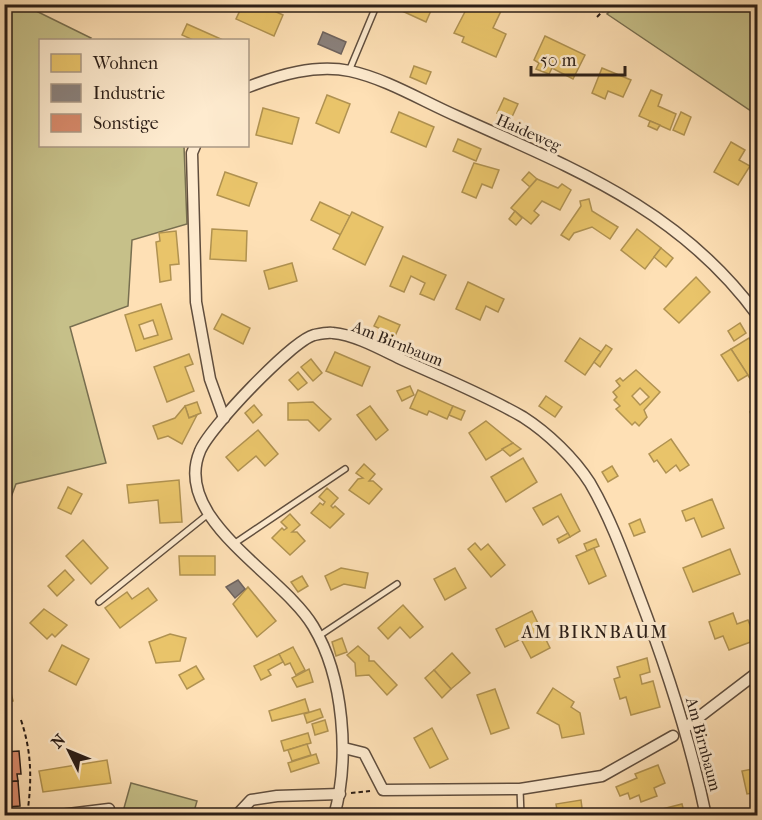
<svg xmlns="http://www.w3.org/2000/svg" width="762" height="820" font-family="'IM FELL French Canon',serif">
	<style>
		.green { fill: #c6c089; stroke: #786f50; stroke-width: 1.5 }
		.homes { fill: #e9c46a; stroke: #b09251; stroke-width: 1.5; fill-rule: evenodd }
		.industry { fill: #8a817c; stroke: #6e635e; stroke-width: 1.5 }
		.building { fill: #d6896a; stroke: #2b1e17; stroke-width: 1.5 }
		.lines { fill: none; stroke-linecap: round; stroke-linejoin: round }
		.service-casing { stroke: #604e3e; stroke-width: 8 }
		.minor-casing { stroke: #604e3e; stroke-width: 13 }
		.path { stroke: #2b1e17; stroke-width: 2; stroke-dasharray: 4.5 3; stroke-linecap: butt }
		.service { stroke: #feebcf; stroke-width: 5 }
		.minor { stroke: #feebcf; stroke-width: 10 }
		.labels { text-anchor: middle; stroke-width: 6; stroke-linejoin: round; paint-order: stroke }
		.street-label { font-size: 16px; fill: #2b1e17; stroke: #feebcf }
		.neighbourhood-label { font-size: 18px; letter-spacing: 1.5px; fill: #2b1e17; stroke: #feebcf }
	</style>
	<rect width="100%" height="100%" fill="#fee0b5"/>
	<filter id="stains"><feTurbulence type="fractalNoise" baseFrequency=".00333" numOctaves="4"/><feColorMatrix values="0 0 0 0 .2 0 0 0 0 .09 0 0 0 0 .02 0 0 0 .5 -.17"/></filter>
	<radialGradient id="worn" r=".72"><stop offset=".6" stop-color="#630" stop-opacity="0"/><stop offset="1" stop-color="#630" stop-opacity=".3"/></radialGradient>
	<g class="green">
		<polygon points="5,4 41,5 32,9 91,38 89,40 40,40 40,146 184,146 187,224 132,240 128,306 70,327 106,463 16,484 5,513"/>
		<polygon points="616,5 757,5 757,115 607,14"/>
		<polygon points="131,783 197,801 193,815 122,815"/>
	</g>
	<g class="homes">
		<polygon points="243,4 259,4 283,15 274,36 236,19"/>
		<polygon points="402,4 447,4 444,11 433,6 426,22 400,10"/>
		<polygon points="469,4 487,4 501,11 493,28 506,34 496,57 462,42 464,37 454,33"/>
		<polygon points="187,24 223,40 193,40 182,35"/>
		<polygon points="545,36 585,55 573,79 552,68 549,74 536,69 539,63 534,60"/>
		<polygon points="414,66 431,72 426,84 410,77"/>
		<polygon points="602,68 631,80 623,97 608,91 605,99 592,93"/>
		<polygon points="651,90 662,95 658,106 676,114 670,130 639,116"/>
		<polygon points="327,95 350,104 339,133 316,123"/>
		<polygon points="504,98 518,104 511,119 497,113"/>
		<polygon points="263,108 299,118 292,144 256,135"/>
		<polygon points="399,112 434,127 426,147 391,132"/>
		<polygon points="681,112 691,117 684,135 673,130"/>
		<polygon points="650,121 660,125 657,130 648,126"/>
		<polygon points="458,139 481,149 476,161 453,151"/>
		<polygon points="731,142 745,150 739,160 750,166 738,185 714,172"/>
		<polygon points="474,163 499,170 492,188 482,184 476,198 462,192"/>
		<polygon points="225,172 257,183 249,206 217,195"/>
		<polygon points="529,172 537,179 530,187 522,180"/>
		<polygon points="537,179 558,188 562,184 571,190 560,210 542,201 534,211 539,215 531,224 511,208"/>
		<polygon points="589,199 592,211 618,227 610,239 592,227 574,233 569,240 561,235 581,206 580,201"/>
		<polygon points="320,202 350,216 341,235 311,220"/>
		<polygon points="515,211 522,218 516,225 509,219"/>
		<polygon points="352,212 383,227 365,265 333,249"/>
		<polygon points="212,229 247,231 246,261 210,259"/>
		<polygon points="637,229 661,248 645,269 621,250"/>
		<polygon points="176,231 179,264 170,265 171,280 160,282 156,242 160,241 159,233"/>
		<polygon points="661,248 673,258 666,267 654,257"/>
		<polygon points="403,256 446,275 434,300 420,294 425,283 411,276 404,292 390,286"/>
		<polygon points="292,263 297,281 269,289 264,271"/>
		<polygon points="696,277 710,292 679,323 664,309"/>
		<polygon points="468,282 504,299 498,312 486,306 480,320 456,309"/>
		<path d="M161 304 172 339 136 351 125 315ZM153 320 158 335 144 339 139 325Z"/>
		<polygon points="222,314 250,328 243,344 214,329"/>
		<polygon points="379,316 400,325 395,336 374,326"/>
		<polygon points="740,323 746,333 734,341 728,331"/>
		<polygon points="580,338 601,352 585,375 565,361"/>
		<polygon points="749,338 758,352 756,388 731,349"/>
		<polygon points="606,345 612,349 600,367 594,362"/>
		<polygon points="731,349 748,375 738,381 721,355"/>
		<polygon points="335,352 370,367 362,386 326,371"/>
		<polygon points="189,354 193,364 185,367 194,391 167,402 154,367"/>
		<polygon points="311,359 322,373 313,381 301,367"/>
		<path d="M636 370 660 392 644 410 647 417 639 426 635 422 632 425 616 409 620 406 614 400 617 397 613 392 620 386 616 381 620 378 623 381ZM640 388 649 397 640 405 632 396Z"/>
		<polygon points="298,372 307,383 298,390 289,380"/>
		<polygon points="410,386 414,395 402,401 397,391"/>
		<polygon points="418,390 453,406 447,419 429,411 427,415 410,408"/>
		<polygon points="546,396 562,407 555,417 539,406"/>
		<polygon points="197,402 201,413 189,418 185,406"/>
		<polygon points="313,402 331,419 319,431 308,420 288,420 288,403"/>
		<polygon points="254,405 262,415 253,423 245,413"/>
		<polygon points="185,406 189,418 197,415 182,444 168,436 158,439 153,426 175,418"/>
		<polygon points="370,406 388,430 376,440 357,415"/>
		<polygon points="453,406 465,411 461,420 449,415"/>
		<polygon points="758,409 758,430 750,412"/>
		<polygon points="486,421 513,443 486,460 469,433"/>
		<polygon points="258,430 278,454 265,466 256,456 238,471 226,457"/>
		<polygon points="671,439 689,465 680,471 676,465 666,473 657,460 654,462 649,454"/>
		<polygon points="513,443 521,449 510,456 502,449"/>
		<polygon points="523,458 537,482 506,502 491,477"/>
		<polygon points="364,464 375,474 369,481 373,481 382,489 369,504 349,490 358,479 363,478 356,473"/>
		<polygon points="612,466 618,476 608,482 602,472"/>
		<polygon points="179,480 182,522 160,523 158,500 129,503 127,485"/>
		<polygon points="68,487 82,494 71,514 58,508"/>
		<polygon points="327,488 338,498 331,506 333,508 335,506 344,514 330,528 311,513 320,503 323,505 325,502 319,497"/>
		<polygon points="561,494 580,531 570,537 558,516 543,525 533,508"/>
		<polygon points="712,499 724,528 702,537 694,518 686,521 682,511"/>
		<polygon points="290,514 300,525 292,532 297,532 305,541 290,555 272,538 282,528 284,530 287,528 281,522"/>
		<polygon points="640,519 645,532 634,536 629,524"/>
		<polygon points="568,533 570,537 559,543 557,539"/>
		<polygon points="596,539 599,546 587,551 584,544"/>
		<polygon points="83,540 108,568 91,584 66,556"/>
		<polygon points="475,543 481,550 488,544 505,565 491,577 468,549"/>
		<polygon points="594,548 606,576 589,584 576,556"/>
		<polygon points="730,549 740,574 693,592 683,568"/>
		<polygon points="179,556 215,556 215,575 180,575"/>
		<polygon points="341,568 368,573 365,588 344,584 331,590 325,576"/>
		<polygon points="455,568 466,588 445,600 434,579"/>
		<polygon points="65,570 74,580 57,596 48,586"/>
		<polygon points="302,576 308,586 298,592 291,582"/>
		<polygon points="248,587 276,621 257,637 233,604"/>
		<polygon points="148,588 157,600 120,628 105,608 127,592 132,599"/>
		<polygon points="403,605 423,627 410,638 400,627 388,639 378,628"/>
		<polygon points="44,609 67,625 55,637 52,634 47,639 30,623"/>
		<polygon points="532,611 550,648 531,658 521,639 505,647 496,629"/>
		<polygon points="733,613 737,624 748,620 756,640 729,650 723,636 715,639 709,622"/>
		<polygon points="170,634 186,638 180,661 156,663 149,642"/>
		<polygon points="342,638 347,652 336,656 332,642"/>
		<polygon points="62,645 89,659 76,685 49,671"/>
		<polygon points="358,646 369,656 369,661 374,661 397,685 387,695 369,675 356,676 355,663 347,655"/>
		<polygon points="293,647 305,670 296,675 290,663 285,665 279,654"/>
		<polygon points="452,653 470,673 451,689 434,670"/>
		<polygon points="279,654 283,662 268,670 271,675 261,680 254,666"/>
		<polygon points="647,658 650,672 640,675 642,684 653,681 660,707 631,715 626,697 620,699 614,679 620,677 617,667"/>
		<polygon points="196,666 204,679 187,689 179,675"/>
		<polygon points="309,669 313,682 297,687 292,678"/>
		<polygon points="434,670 451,689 442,698 425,678"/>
		<polygon points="7,677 13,701 4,703 4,678"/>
		<polygon points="553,688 574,702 571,707 580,713 584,734 562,738 559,725 537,713"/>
		<polygon points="495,689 509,728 491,734 477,695"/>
		<polygon points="305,699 309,712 272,721 269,711"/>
		<polygon points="320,709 323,717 307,723 304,714"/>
		<polygon points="325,720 328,731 315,735 312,724"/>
		<polygon points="432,728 448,759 430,768 414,738"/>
		<polygon points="308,733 311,743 284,751 281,741"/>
		<polygon points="307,744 311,755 292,761 288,750"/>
		<polygon points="316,754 319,763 291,772 288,763"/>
		<polygon points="107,760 111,783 43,792 39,771"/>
		<polygon points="658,765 665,783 654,788 657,796 641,802 639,795 630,799 628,793 620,796 616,787 637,778 635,774"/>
		<polygon points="758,768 758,792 747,794 742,771"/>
		<polygon points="581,800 583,816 558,816 556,804"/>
		<polygon points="682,804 685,816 663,816 662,809"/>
	</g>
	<g class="industry">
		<polygon points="323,32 346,42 341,54 318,44"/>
		<polygon points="238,580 245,589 235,598 226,587"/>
	</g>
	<g class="building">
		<polygon points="19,751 21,774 17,774 18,781 4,782 4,752"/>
		<polygon points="18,781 20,806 8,807 9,811 4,811 4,782"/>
	</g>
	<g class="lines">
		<g class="service-casing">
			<g id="service">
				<polyline points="349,71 377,4"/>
				<polyline points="235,543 345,469"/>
				<polyline points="99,602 207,515"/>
				<polyline points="319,636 397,584"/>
				<polyline points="520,789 521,816"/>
			</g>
		</g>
		<g class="minor-casing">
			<g id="minor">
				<path d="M248 87C279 75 315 64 350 71 387 79 424 102 459 117 574 169 680 209 758 316"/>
				<polyline points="195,146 192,153 196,302 210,379 224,418"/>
				<polyline points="686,727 758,672"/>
				<polyline points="344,748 364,753 383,790 520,789 602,776 673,736"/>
				<polyline points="52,816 109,809"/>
				<polyline points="236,816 251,800 277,796 340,794"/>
				<path d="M334 816C350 759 344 677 313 626 283 575 171 519 200 451 209 428 292 341 314 335 319 334 328 332 333 333 356 335 382 350 403 360 443 378 485 395 523 417 548 433 574 458 590 483 610 517 624 556 638 593 666 666 690 739 706 816"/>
			</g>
		</g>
		<g class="path">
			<polyline points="597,17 610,4"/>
			<path d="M21 720C32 753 32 781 27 816"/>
			<polyline points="351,793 370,791"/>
			<polyline points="120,813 128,816"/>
		</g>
		<use href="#service" class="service"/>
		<use href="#minor" class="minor"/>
	</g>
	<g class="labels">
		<g class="street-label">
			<text transform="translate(529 132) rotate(24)" y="6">Haideweg</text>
			<text transform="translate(398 343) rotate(22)" y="6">Am Birnbaum</text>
			<text transform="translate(704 744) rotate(75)" y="6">Am Birnbaum</text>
		</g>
		<g class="neighbourhood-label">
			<text x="595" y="638">AM BIRNBAUM</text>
		</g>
	</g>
	<rect width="762" height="820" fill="none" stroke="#fee0b5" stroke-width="24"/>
	<rect x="6" y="6" width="750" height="808" fill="none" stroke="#2b1e17" stroke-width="3"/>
	<rect x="12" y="12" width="738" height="796" fill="none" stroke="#2b1e17" stroke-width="1.5"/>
	<rect x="39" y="39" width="210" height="108" fill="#feebcf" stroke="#aa9985" stroke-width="1.5"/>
	<rect x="51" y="54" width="30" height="18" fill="#e9c46a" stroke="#aa9985" stroke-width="1.5"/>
	<text x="93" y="69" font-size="18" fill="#2b1e17">Wohnen</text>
	<rect x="51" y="84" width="30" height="18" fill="#8a817c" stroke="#aa9985" stroke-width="1.5"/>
	<text x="93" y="99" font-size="18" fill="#2b1e17">Industrie</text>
	<rect x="51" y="114" width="30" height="18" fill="#d6896a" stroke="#aa9985" stroke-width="1.5"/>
	<text x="93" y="129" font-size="18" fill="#2b1e17">Sonstige</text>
	<g transform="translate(69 751) rotate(313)" stroke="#feebcf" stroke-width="4.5" paint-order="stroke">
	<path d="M0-4.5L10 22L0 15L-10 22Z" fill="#2b1e17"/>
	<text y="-9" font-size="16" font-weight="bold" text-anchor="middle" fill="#2b1e17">N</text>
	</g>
	<path d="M531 66v9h94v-9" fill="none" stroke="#2b1e17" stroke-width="3"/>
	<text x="540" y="66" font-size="18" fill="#2b1e17" stroke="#feebcf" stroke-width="4.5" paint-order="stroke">50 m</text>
	<rect width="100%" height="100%" filter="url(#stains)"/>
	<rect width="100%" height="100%" fill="url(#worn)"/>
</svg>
